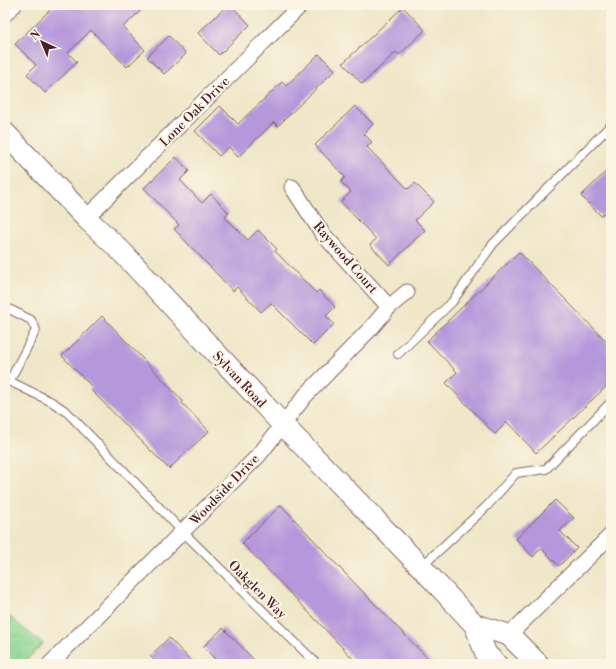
<svg xmlns="http://www.w3.org/2000/svg" width="616" height="669" font-family="'Libre Bodoni',serif">
	<style>
		.park { fill: url(#park-tufts); stroke: #6a7a5e }
		.building { fill: #b597db }
		.lines { fill: none; stroke-linecap: round; stroke-linejoin: round }
		.lane-casing { stroke: #836562; stroke-width: 10 }
		.street-casing { stroke: #836562; stroke-width: 17 }
		.secondary-casing { stroke: #836562; stroke-width: 23 }
		.lane { stroke: #fff; stroke-width: 8 }
		.street { stroke: #fff; stroke-width: 15 }
		.secondary { stroke: #fff; stroke-width: 21 }
		.labels { text-anchor: middle; stroke-width: 4; stroke-linejoin: round; paint-order: stroke }
		.street-label { font-size: 13px; fill: #4a1f2b; stroke: #fcf5e5 }
	</style>
	<defs>
		<pattern id="park-tufts" width="24" height="20" patternUnits="userSpaceOnUse"><rect width="24" height="20" fill="#8ad490"/><path d="M3 7l-1-3M5 7V3M7 7l1-3M15 17l-1-3M17 17v-4M19 17l1-3" fill="none" stroke="#79b67c"/></pattern>
	</defs>
	<rect width="100%" height="100%" fill="#fcf5e5"/>
	<filter id="ink" filterUnits="userSpaceOnUse"><feTurbulence type="fractalNoise" baseFrequency=".025" numOctaves="2"/><feDisplacementMap in="SourceGraphic" scale="8" xChannelSelector="R" yChannelSelector="G"/><feConvolveMatrix kernelMatrix="1 2 1 2 8 2 1 2 1" color-interpolation-filters="sRGB"/></filter>
	<filter id="wash" filterUnits="userSpaceOnUse"><feTurbulence type="fractalNoise" baseFrequency=".012" numOctaves="4" result="noise"/><feDisplacementMap in="SourceGraphic" scale="16" xChannelSelector="R" yChannelSelector="G"/><feGaussianBlur stdDeviation="0.9" result="paint"/><feColorMatrix in="noise" values="0 0 0 0 0 0 0 0 0 0 0 0 0 0 0 0 0 1.4 0 .05"/><feComposite in="paint" operator="in"/></filter>
	<g filter="url(#wash)">
		<rect width="100%" height="100%" fill="#eee7c8"/>
		<polygon class="park" points="5,613 43,644 22,664 5,664"/>
		<g id="blocks">
			<g class="building">
				<polygon points="55,5 147,5 123,27 145,50 127,67 91,30 68,53 77,62 45,93 27,74 36,65 15,44"/>
				<polygon points="228,5 231,5 250,25 219,55 198,33"/>
				<polygon points="403,7 425,30 399,55 396,52 362,84 343,63"/>
				<polygon points="169,36 186,54 164,74 147,57"/>
				<polygon points="319,54 335,70 278,126 274,122 238,157 229,147 219,156 195,131 220,106 238,124 282,82 286,86"/>
				<polygon points="355,106 373,124 364,134 372,142 367,147 408,189 415,183 434,202 415,220 425,230 389,265 370,245 376,239 341,202 351,192 341,182 345,177 315,145"/>
				<polygon points="176,157 189,171 180,180 202,203 211,194 229,213 225,217 248,240 258,230 277,249 275,251 316,293 319,290 335,307 326,316 334,324 313,345 271,303 261,312 237,287 233,291 174,229 179,225 144,188"/>
				<polygon points="611,167 611,207 601,216 581,196"/>
				<polygon points="519,252 611,346 611,382 536,453 507,422 495,434 446,383 457,372 427,341"/>
				<polygon points="102,316 183,401 182,403 209,431 169,469 90,389 92,387 62,356"/>
				<polygon points="555,500 574,518 560,531 577,548 559,566 541,548 533,557 516,539"/>
				<polygon points="281,505 339,567 433,664 358,664 319,623 242,543"/>
				<polygon points="223,628 258,664 220,664 203,647"/>
				<polygon points="169,638 194,664 158,664 150,656"/>
			</g>
		</g>
	</g>
	<g filter="url(#ink)">
		<use href="#blocks" fill-opacity="0" stroke="#836562" stroke-width="1"/>
		<g class="lines">
			<g class="lane-casing">
				<g id="lane">
					<polyline points="5,307 31,320 36,330 9,382"/>
					<polyline points="398,354 452,302 493,244 611,125"/>
					<polyline points="5,379 52,402 67,412 183,532 317,664"/>
					<polyline points="422,566 487,506 516,473 546,469 611,402"/>
				</g>
			</g>
			<g class="street-casing">
				<g id="street">
					<polyline points="5,14 14,5"/>
					<polyline points="292,187 322,233 389,307"/>
					<polyline points="86,218 301,5"/>
					<polyline points="509,635 611,535"/>
					<polyline points="50,664 259,455 305,396 372,327 389,307 407,292"/>
				</g>
			</g>
			<g class="secondary-casing">
				<g id="secondary">
					<polyline points="5,133 86,218 121,251 283,425 421,567 475,625 486,654 496,664"/>
					<polyline points="475,625 509,635 538,664"/>
				</g>
			</g>
			<use href="#lane" class="lane"/>
			<use href="#street" class="street"/>
			<use href="#secondary" class="secondary"/>
		</g>
	</g>
	<g class="labels">
		<g class="street-label">
			<text transform="translate(194 111) rotate(-45)" y="5">Lone Oak Drive</text>
			<text transform="translate(346 257) rotate(49)" y="5">Raywood Court</text>
			<text transform="translate(240 379) rotate(47)" y="5">Sylvan Road</text>
			<text transform="translate(224 489) rotate(-46)" y="5">Woodside Drive</text>
			<text transform="translate(258 589) rotate(45)" y="5">Oakglen Way</text>
		</g>
	</g>
	<rect width="616" height="669" fill="none" stroke="#fcf5e5" stroke-width="20"/>
	<g transform="translate(42 42) rotate(316)" stroke="#fcf5e5" stroke-width="3" paint-order="stroke">
	<path d="M0-3L7 15L0 10L-7 15Z" fill="#4a1f2b"/>
	<text y="-6" font-size="11" font-weight="bold" text-anchor="middle" fill="#4a1f2b">N</text>
	</g>
</svg>
